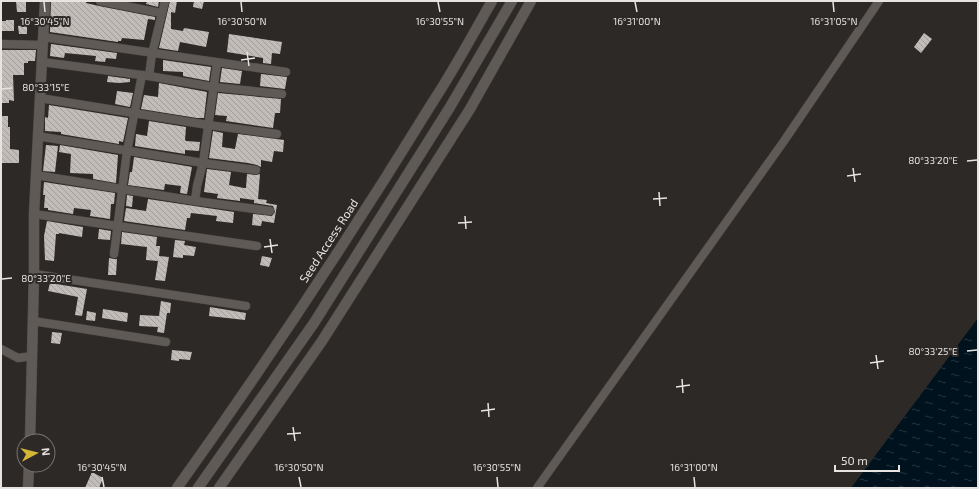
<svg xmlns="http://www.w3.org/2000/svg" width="979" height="489" font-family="'Exo 2',sans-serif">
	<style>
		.water { fill: url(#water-ripples) }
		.building { fill: url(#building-back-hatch) }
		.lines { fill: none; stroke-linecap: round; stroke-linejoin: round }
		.minor-casing { stroke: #4b4846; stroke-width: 9 }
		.tertiary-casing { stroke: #4b4846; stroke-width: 11 }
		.minor { stroke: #5f5a56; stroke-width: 8 }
		.tertiary { stroke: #5f5a56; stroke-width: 10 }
		.ticks { fill: none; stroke: #e6e3e1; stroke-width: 1.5 }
		.labels { text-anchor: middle; stroke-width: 4; stroke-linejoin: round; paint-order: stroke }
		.street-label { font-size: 12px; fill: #e6e3e1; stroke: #2d2926 }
		.ticks-label { font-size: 10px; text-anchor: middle; fill: #e6e3e1; stroke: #2d2926; stroke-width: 4; stroke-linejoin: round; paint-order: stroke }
	</style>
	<defs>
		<pattern id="water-ripples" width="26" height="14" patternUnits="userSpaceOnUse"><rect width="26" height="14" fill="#00121d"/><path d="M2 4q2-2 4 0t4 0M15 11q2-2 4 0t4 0" fill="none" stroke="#25343e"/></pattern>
		<pattern id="building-back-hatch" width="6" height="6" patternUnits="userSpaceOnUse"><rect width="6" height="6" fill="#c2bcb8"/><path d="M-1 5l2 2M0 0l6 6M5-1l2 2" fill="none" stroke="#a39e9b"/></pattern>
	</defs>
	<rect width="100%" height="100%" fill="#2d2926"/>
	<polygon class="water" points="978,318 978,488 851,488"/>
	<g class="building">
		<polygon points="16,1 26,1 26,12 17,12"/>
		<polygon points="51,1 86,1 86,3 99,6 155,17 155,20 148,19 144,40 122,38 121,41 118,41 118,42 50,32"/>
		<polygon points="147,1 159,1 158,7 146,4"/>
		<polygon points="170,1 177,1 175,13 171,12 171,29 183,31 184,28 209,32 206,47 180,42 178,51 159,48"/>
		<polygon points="194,1 204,1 202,9 193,7"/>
		<polygon points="6,20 14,20 14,31 1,31 1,21 6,21"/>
		<polygon points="27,25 27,34 19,34 18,26"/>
		<polygon points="924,33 932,39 921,53 914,47"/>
		<polygon points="229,34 282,42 280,54 272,53 271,64 263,63 263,58 227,52"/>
		<polygon points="51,44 117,53 116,59 106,58 105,62 95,61 96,56 65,53 64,58 50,56"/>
		<polygon points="1,50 36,50 35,61 28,61 28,63 24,63 24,75 13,75 14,101 9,100 9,103 1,103"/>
		<polygon points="163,60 211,67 209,81 183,76 183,72 163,71"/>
		<polygon points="222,68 242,71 240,84 220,82"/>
		<polygon points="261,74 287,77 285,89 260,86"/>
		<polygon points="108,76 130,79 130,82 119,83 107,82"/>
		<polygon points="159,83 207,92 204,118 197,118 141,109 144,95 158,97"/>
		<polygon points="117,91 133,93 130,107 115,104"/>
		<polygon points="218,93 281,99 280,113 275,113 273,128 226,121 227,116 215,115"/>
		<polygon points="49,105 128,118 123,142 119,141 119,144 61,134 61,132 45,131 45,117 48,118"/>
		<polygon points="1,116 8,116 8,127 10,127 10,149 19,150 19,163 1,163"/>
		<polygon points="149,121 186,127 185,140 186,141 200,142 199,151 185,150 185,154 135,146 136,134 147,136"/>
		<polygon points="213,131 223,133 222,147 235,149 238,134 284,140 283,152 274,151 272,162 261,160 261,167 257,165 248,163 209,158"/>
		<polygon points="46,145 58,146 55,172 43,171"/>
		<polygon points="60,145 118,155 116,183 93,179 93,174 70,173 71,154 59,152"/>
		<polygon points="134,157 192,167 187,194 180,193 181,186 165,184 164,190 128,185 130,172 132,172"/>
		<polygon points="207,169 231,172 229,185 244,188 246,188 247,174 256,175 260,174 258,199 267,200 266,203 277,205 274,223 262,221 261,226 252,225 253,214 272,216 275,212 273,206 254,203 254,200 240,198 240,201 217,198 218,194 204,192"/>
		<polygon points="44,182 115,193 114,204 111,204 110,219 90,216 91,210 74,208 73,214 48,210 48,208 44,208 45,195 43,195"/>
		<polygon points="127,195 133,196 132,207 126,206"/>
		<polygon points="148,199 234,212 233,223 216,221 217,216 191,213 190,218 187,218 185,230 124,221 126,208 146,211"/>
		<polygon points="47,221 83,227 82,237 59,233 59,234 56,234 54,261 45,260 44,236"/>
		<polygon points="99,229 111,231 110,240 98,239"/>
		<polygon points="122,232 157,237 156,246 160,246 159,256 169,257 165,281 155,280 158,261 146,260 147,247 121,244"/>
		<polygon points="175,240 185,241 184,245 196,247 194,256 183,255 183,258 173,257"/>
		<polygon points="262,256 272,258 269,267 260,265"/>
		<polygon points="109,258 114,259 117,259 116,275 108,275"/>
		<polygon points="50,283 87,289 82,316 75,315 78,297 48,291"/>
		<polygon points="161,301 171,303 170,313 167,313 164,333 157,332 158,327 139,326 140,315 159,316"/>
		<polygon points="210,307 246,313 245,320 209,316"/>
		<polygon points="103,309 128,313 127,322 102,318"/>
		<polygon points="87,311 96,313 95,321 86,320"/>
		<polygon points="52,332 62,333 60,344 51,343"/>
		<polygon points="172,350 192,352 190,360 179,359 179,361 171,360"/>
		<polygon points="92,472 103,478 99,488 85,488"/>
	</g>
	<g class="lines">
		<g class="minor-casing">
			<g id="minor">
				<polyline points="100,1 161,13"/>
				<polyline points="43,37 286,72"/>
				<polyline points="1,44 42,45"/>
				<polyline points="42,62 149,76 213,87 282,94"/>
				<polyline points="149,76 152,54 165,1"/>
				<polyline points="40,98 208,125 277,134"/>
				<polyline points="37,136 203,163 256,170"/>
				<polyline points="36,175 195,201 197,186 203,163 217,63"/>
				<polyline points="195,201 270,211"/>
				<polyline points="34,214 257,246"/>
				<polyline points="114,254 127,151 142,75"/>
				<polyline points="34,274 246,306"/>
				<polyline points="33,321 166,342"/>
				<polyline points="1,349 18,358 33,356"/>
				<polyline points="537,488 784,141 879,1"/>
			</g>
		</g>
		<g class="tertiary-casing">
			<g id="tertiary">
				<polyline points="30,441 34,274 34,214 45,1"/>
				<polyline points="28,488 29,465"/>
				<path d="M177 488C267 362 353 232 434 100 455 68 473 34 492 1"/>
				<polyline points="198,488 314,323 450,107 512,1"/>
				<polyline points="219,488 322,341 470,109 531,1"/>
			</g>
		</g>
		<use href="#minor" class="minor"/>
		<use href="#tertiary" class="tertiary"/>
	</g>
	<path class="ticks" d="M44 2 45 12M241 2 242 12M438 2 440 12M635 2 637 12M833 2 834 12M247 52 249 66M241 60 255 58M2 89 12 88M967 161 977 160M853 168 855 182M847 176 861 174M659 192 660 206M653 199 667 198M465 216 466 229M458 223 472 222M270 239 272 253M264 247 278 245M2 279 12 278M967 351 977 350M876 355 878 369M870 363 884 361M682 379 683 393M676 387 690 385M488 403 489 417M481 411 495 409M293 427 295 441M287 434 301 433M102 477 104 487M299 477 301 487M497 477 498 487M694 477 695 487"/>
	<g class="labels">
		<g class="street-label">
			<text transform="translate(329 241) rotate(-57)" y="4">Seed Access Road</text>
		</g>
	</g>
	<g class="ticks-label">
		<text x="45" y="25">16°30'45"N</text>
		<text x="242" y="25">16°30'50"N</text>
		<text x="440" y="25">16°30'55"N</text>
		<text x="637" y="25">16°31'00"N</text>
		<text x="834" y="25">16°31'05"N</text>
		<text x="46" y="91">80°33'15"E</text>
		<text x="933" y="164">80°33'20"E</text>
		<text x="46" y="282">80°33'20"E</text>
		<text x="933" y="355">80°33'25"E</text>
		<text x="102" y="471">16°30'45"N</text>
		<text x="299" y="471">16°30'50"N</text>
		<text x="497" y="471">16°30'55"N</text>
		<text x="694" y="471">16°31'00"N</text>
	</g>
	<rect width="979" height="489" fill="none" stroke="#e6e3e1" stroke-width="4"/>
	<g transform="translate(36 453) rotate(83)"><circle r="19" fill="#2d2926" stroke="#777371"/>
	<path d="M0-3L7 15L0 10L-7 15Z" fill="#d2b635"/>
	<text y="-6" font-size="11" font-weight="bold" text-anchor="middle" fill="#e6e3e1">N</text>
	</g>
	<path d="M835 465v6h64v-6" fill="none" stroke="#e6e3e1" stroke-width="2"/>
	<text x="841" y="465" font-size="12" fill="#e6e3e1" stroke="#2d2926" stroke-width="3" paint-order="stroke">50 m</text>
</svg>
